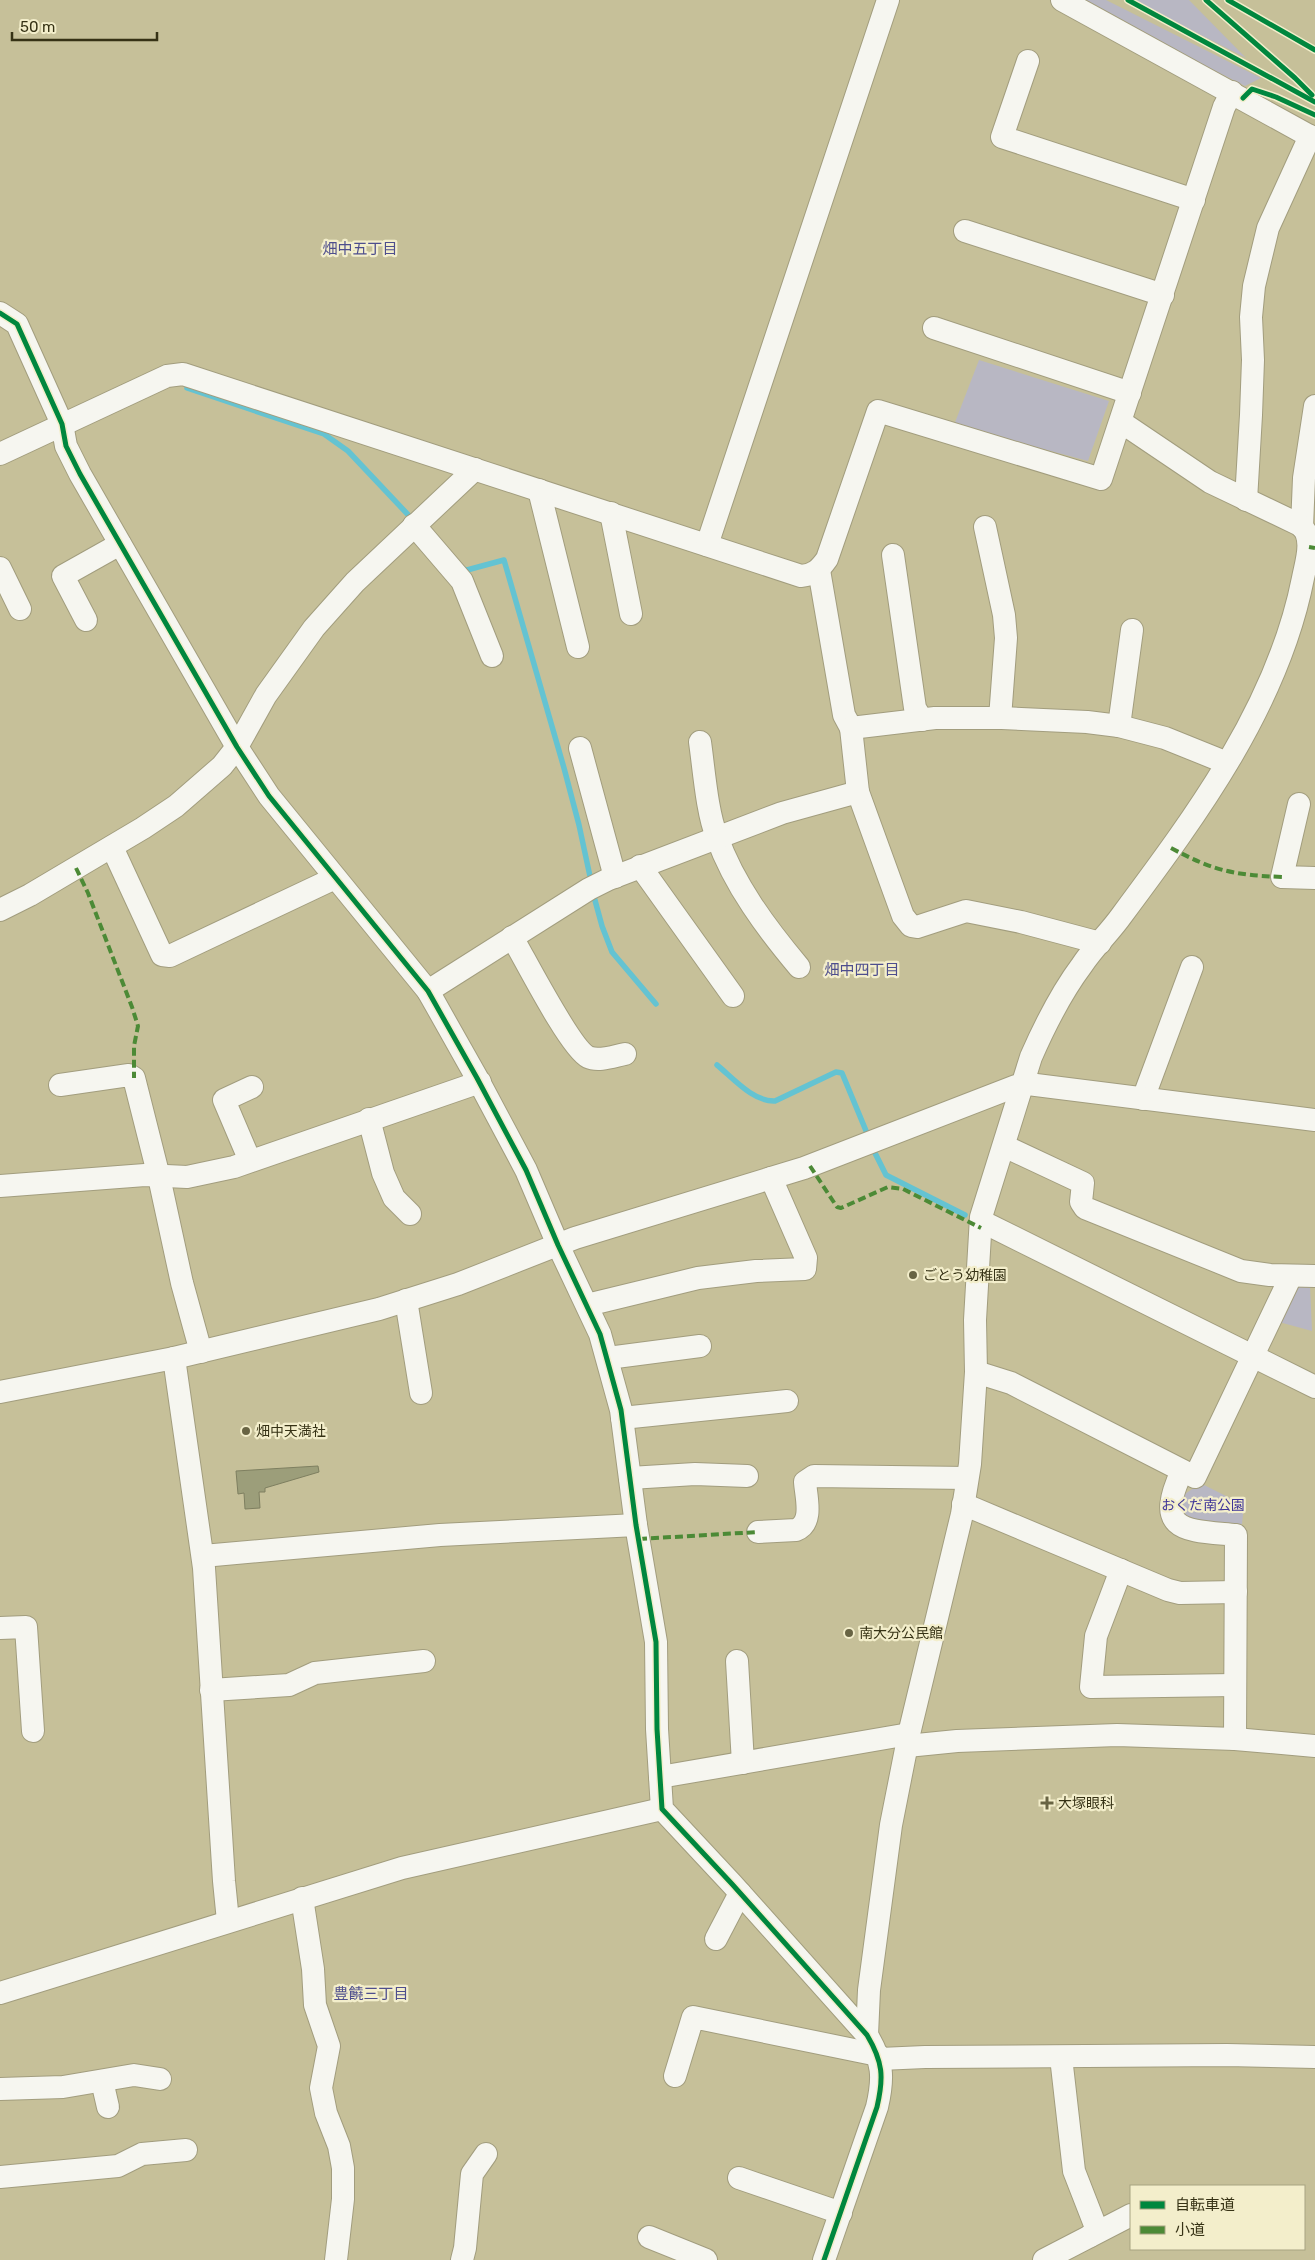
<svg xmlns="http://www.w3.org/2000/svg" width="1315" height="2260" font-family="Rubik,'Noto Sans JP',sans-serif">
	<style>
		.green { fill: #b8b7c3 }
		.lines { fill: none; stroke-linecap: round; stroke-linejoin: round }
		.stream { stroke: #64c3d2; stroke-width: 5.5 }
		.building { fill: #9c9e7a; stroke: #7e7f60 }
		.minor-casing { stroke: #a29d7e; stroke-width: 24 }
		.minor { stroke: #f6f6f0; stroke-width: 22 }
		.quiet { stroke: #4c8a36; stroke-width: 4; stroke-dasharray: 8 4; stroke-linecap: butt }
		.cycleway-casing { stroke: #f3eecb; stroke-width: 8 }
		.cycleway { stroke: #00873e; stroke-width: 5 }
		.poi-dot { fill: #686443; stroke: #f3eecb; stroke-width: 2 }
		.labels { text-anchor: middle; stroke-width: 4.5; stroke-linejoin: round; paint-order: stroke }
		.poi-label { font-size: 14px; fill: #363215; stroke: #f3eecb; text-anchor: start }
		.park-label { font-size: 14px; fill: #3f3598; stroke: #f3eecb }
		.neighbourhood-label { font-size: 15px; fill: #4e4e8d; stroke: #f3eecb }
	</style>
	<rect width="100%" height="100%" fill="#c6c099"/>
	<g class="green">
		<polygon points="1075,0 1106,0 1261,78 1245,86"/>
		<polygon points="1132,0 1189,0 1246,58"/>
		<polygon points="979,360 1109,401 1088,461 954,425"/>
		<polygon points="1296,1286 1310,1286 1312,1331 1279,1322"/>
		<polygon points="1198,1485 1204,1485 1244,1505 1242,1524 1193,1523 1180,1511 1182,1496"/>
	</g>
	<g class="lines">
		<g class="stream">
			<polyline points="187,388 324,434 348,451 414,521"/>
			<polyline points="461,568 467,570 504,560 564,768 579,825 591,881"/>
			<polyline points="593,893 602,926 612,952 656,1004"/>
			<path d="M717 1065C733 1078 753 1102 775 1101L836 1072 842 1073 869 1138"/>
			<polyline points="872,1147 886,1175 965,1215"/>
		</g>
	</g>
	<polygon class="building" points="318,1466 319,1472 265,1488 265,1492 259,1492 260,1508 245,1509 244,1493 238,1494 236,1471"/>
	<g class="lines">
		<g class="minor-casing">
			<g id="minor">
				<polyline points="1062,0 1315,139"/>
				<polyline points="1028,61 1002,137 1194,200"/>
				<polyline points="965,231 1163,295"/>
				<path d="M0 313 17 324 62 424 66 446 80 474 237 747 269 796 428 991 477 1078 526 1170 558 1245 600 1334 621 1410 636 1525 656 1642 657 1729 662 1809 732 1884 867 2035C883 2062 884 2077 877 2107L824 2260"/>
				<polyline points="934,328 1130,393"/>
				<path d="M0 454 167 376 183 374 801 576C814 575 820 569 827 559L878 411 1101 479 1224 107 1232 92"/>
				<polyline points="539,490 578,647"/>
				<polyline points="1246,500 1251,415 1253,360 1251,317 1254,286 1268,228 1310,136"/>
				<polyline points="611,513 631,614"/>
				<polyline points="414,525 462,581 492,656"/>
				<polyline points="985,527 1004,615 1006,638 1000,718"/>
				<polyline points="1302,527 1304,478 1315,406"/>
				<polyline points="707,545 888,0"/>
				<polyline points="893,555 915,708 922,720"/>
				<polyline points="0,568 20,609"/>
				<polyline points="819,570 844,715 851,728 935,718 1002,718 1087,722 1119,726 1165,738 1227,763"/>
				<polyline points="86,620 63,576 120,544"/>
				<polyline points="1119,726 1132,630"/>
				<path d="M700 742C704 770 707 813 717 837 734 885 767 929 799 967"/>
				<polyline points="580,748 615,877"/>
				<polyline points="858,792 903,916 911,926 917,927 966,911 1021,922 1100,943"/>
				<polyline points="1299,804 1282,877 1315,878"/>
				<polyline points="112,847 162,955 170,956 335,878"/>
				<polyline points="640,866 733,996"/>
				<polyline points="0,910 30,895 143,828 176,806 222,766 237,747 266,695 314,628 355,582 475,469"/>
				<path d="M512 937C525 959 570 1048 588 1057 599 1062 614 1056 625 1054"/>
				<polyline points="428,991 589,889 609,879 782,813 858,792 851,728"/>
				<polyline points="60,1085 129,1075 134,1078 159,1177 182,1283 201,1352"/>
				<polyline points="1143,1099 1192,967"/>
				<polyline points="369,1119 383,1173 394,1198 410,1214"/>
				<polyline points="1004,1146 1083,1183 1081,1202 1085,1208 1241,1271 1270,1275 1315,1276"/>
				<polyline points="250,1161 224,1100 252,1087"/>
				<polyline points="0,1186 145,1175 187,1177 234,1167 480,1082"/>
				<polyline points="981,1221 1315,1387"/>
				<polyline points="406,1300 421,1393"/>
				<polyline points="587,1305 698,1278 756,1271 805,1269 806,1258 771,1178"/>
				<polyline points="174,1358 204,1568 224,1881 228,1921"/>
				<polyline points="608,1358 700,1346"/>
				<polyline points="976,1372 1011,1383 1195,1477 1291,1276"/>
				<polyline points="0,1392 174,1358 379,1309 458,1284 575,1238 804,1168 1016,1086 1028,1084 1315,1120"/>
				<polyline points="622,1418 787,1401"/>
				<path d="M1182 1471C1153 1533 1186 1530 1236 1535L1235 1739"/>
				<polyline points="630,1478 695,1474 747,1476"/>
				<polyline points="963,1504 1168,1590 1180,1593 1236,1592"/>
				<path d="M758 1532 796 1530C814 1523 806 1497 805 1482L814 1476 967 1478"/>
				<polyline points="203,1556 440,1535 636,1525"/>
				<polyline points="1121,1570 1096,1636 1091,1687 1235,1685"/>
				<polyline points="0,1628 26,1627 33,1731"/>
				<polyline points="737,1661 743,1763"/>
				<polyline points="211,1690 289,1685 315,1673 424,1661"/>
				<polyline points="907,1746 957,1741 1117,1735 1235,1739 1315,1746"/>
				<polyline points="660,1777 909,1734"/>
				<polyline points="302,1898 313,1969 315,2005 329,2046 321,2088 326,2113 339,2146 343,2168 343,2199 336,2260"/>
				<polyline points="716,1939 740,1893"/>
				<polyline points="0,1993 402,1868 662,1809"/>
				<path d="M867 2035 869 1990 891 1825 909 1734 962 1514 970 1464 976 1372 975 1320 981 1217 1031 1057C1045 1025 1061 993 1082 965 1094 947 1110 932 1122 915 1198 813 1278 705 1303 578 1306 562 1315 537 1300 525L1210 482 1121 422"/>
				<polyline points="1061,2057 1074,2171 1095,2225 1095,2231 1090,2236"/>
				<polyline points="880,2059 925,2057 1227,2055 1315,2057"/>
				<polyline points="675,2076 693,2017 878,2055"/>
				<polyline points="102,2081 108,2107"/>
				<polyline points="0,2089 63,2087 134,2075 160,2079"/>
				<polyline points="0,2177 118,2166 142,2154 186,2150"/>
				<polyline points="739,2178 841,2213"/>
				<polyline points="649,2237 706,2260"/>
				<polyline points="462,2260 465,2248 472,2174 486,2154"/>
				<polyline points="1044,2260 1131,2215"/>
			</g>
		</g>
		<use href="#minor" class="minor"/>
		<g class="quiet">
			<polyline points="1309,547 1315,548"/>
			<path d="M1171 848C1214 871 1234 875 1282 877"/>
			<polyline points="76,868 88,893 132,1007 138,1026 134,1046 134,1078"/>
			<polyline points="810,1166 837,1207 841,1208 888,1187 903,1189 981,1228"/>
			<polyline points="639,1539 758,1532"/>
		</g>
		<g class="cycleway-casing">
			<g id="cycleway">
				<polyline points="1128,0 1315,102"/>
				<polyline points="1206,0 1295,78 1312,95"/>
				<polyline points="1228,0 1315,50"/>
				<polyline points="1243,98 1252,89 1276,97 1315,115"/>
				<path d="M0 313 17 324 62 424 66 446 80 474 237 747 269 796 428 991 477 1078 526 1170 558 1245 600 1334 621 1410 636 1525 656 1642 657 1729 662 1809 732 1884 867 2035C883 2062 884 2077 877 2107L824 2260"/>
			</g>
		</g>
		<use href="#cycleway" class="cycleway"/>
	</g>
	<g class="poi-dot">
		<circle cx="913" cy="1275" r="5"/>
		<circle cx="246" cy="1431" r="5"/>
		<circle cx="849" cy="1633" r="5"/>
		<path d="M1044.5 1795.5h5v5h5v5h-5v5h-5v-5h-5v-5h5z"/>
	</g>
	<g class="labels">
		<g class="poi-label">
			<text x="923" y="1280">ごとう幼稚園</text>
			<text x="256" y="1436">畑中天満社</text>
			<text x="859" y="1638">南大分公民館</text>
			<text x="1058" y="1808">大塚眼科</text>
		</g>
		<g class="park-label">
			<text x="1203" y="1510">おくだ南公園</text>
		</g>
		<g class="neighbourhood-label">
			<text x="360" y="254">畑中五丁目</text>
			<text x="862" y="975">畑中四丁目</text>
			<text x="371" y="1999">豊饒三丁目</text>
		</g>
	</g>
	<rect x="1130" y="2185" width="175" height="65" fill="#f3eecb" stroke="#a7a382"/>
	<rect x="1140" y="2201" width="25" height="8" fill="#00873e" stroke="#a7a382"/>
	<text x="1175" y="2210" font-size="15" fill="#363215">自転車道</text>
	<rect x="1140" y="2226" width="25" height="8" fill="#4c8a36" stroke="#a7a382"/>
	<text x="1175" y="2235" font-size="15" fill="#363215">小道</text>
	<path d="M12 32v8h145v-8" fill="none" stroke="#363215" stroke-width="2.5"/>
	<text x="20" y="32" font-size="15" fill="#363215" stroke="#f3eecb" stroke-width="4" paint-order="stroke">50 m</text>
</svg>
